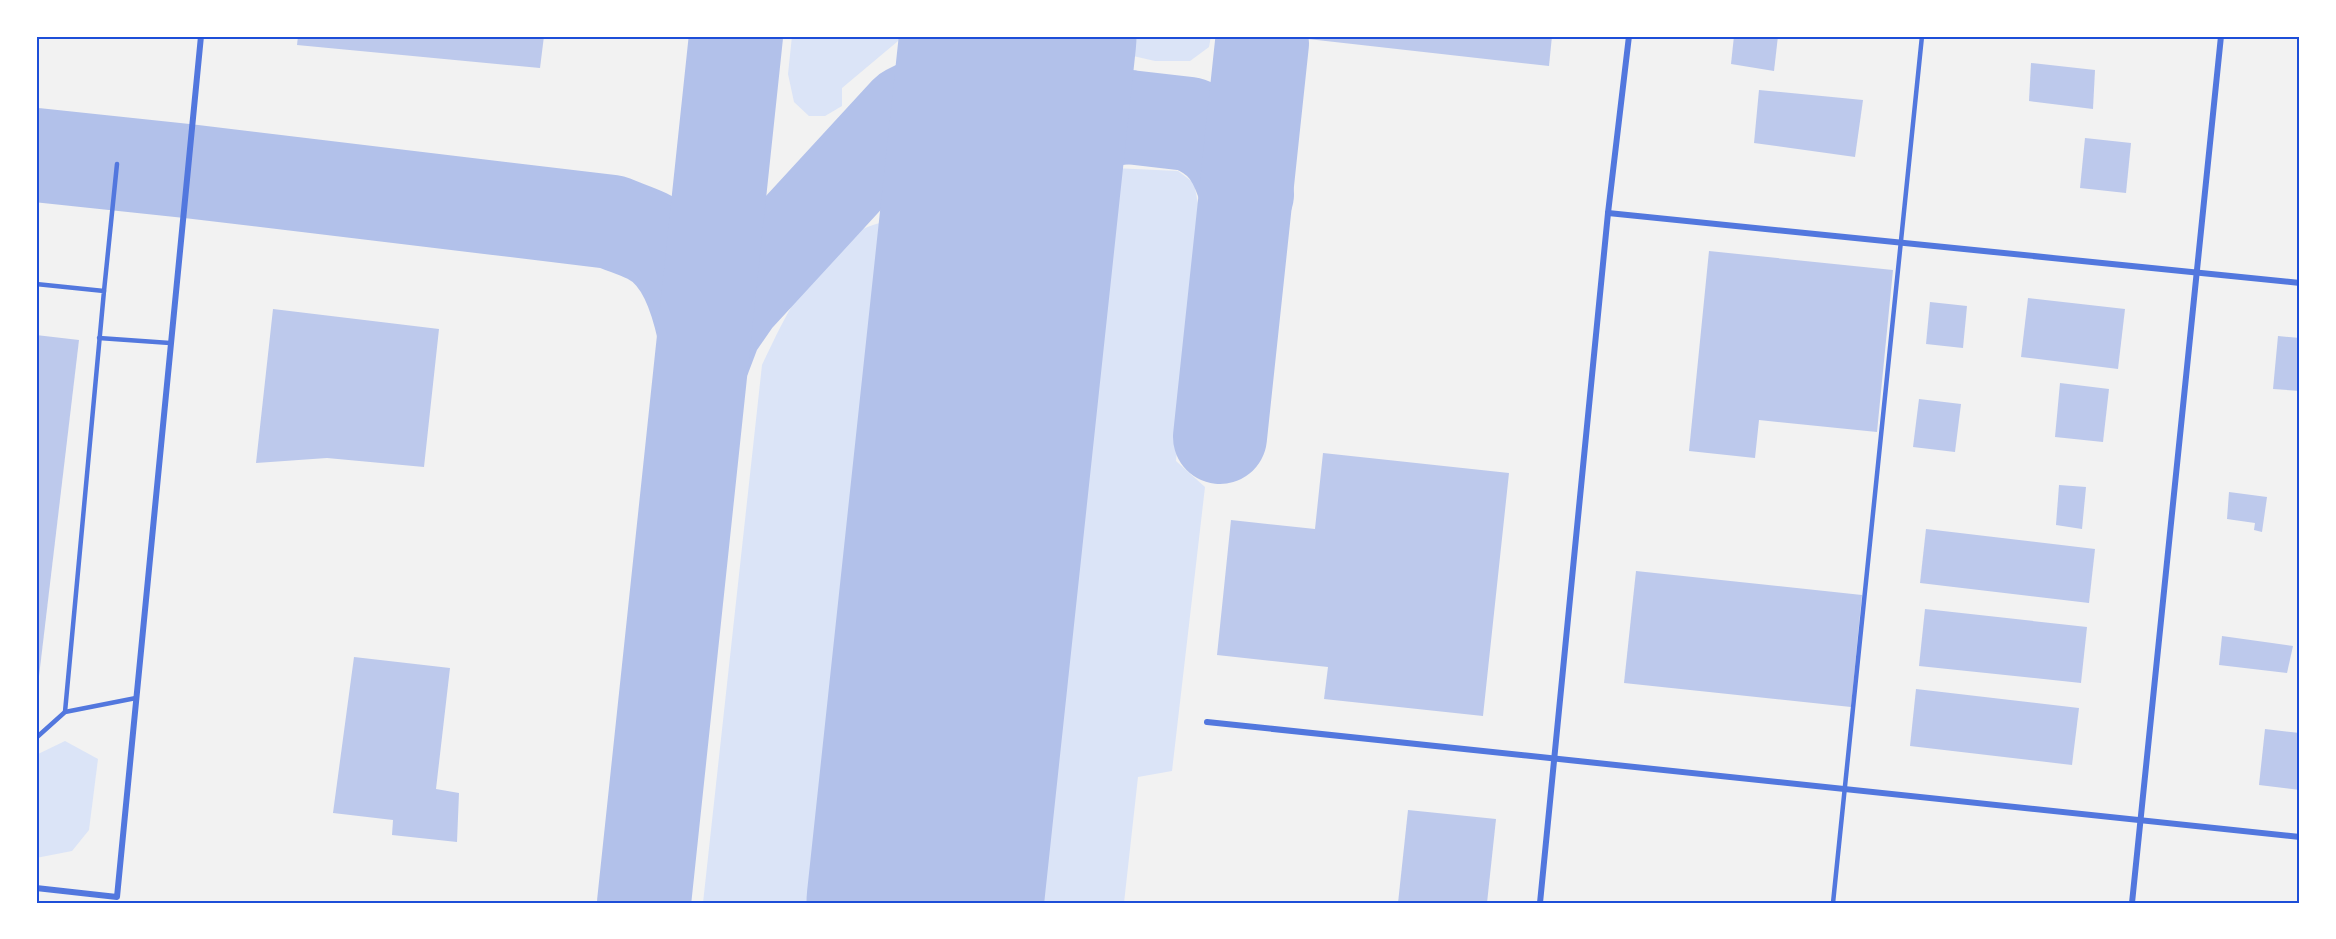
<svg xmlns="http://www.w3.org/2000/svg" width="2336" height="939" font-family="Montserrat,sans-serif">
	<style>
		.green { fill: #dbe4f7 }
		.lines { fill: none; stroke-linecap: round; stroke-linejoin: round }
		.taxiway { stroke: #b2c1ea; stroke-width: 94 }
		.runway { stroke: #b2c1ea; stroke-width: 237 }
		.building { fill: #bdc9ec }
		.service { stroke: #5277de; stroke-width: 4.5 }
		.minor { stroke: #5277de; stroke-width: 6 }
		.neatline { fill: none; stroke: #1d4ed8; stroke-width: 2 }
	</style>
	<rect width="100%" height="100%" fill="#f2f2f2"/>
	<g class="green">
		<polygon points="792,36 904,36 842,88 842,106 825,116 809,116 794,102 788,74"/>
		<polygon points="1211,36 1209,47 1190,61 1155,61 1120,53 1108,37"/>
		<polygon points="1113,168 1178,171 1194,183 1198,204 1176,461 1205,487 1172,771 1138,777 1124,903 1009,903 1082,205 1088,187"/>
		<path d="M909 218 917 240 920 272 847 903H703L762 365C785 317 809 263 856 233 871 223 891 220 909 218Z"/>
		<polygon points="65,741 98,759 89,830 72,851 36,858 36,755"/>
	</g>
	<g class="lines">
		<g class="taxiway">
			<path d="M36 155 187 171 612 222C624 227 636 231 647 236 683 253 696 295 704 331"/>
			<path d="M992 264C999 238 1004 209 1015 185 1035 141 1083 120 1128 117"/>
			<path d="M704 357 715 328 735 299 907 112 923 104 955 97 1189 124C1225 137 1236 159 1247 194"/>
			<polyline points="1220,437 1262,43"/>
			<polyline points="644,903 736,36"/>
		</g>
		<polyline class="runway" points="925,903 1018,36"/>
	</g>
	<g class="building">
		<polygon points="298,36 544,36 540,68 297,45"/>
		<polygon points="1308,36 1552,36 1549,66 1308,39"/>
		<polygon points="1734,36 1778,36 1774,71 1731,64"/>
		<polygon points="2031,63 2095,70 2093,109 2029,101"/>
		<polygon points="1759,90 1863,100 1855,157 1754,143"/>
		<polygon points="2085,138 2131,143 2126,193 2080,188"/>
		<polygon points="1709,251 1893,270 1877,432 1759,420 1755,458 1689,451"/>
		<polygon points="2028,298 2125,309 2118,369 2021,357"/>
		<polygon points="1930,302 1967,306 1963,348 1926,344"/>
		<polygon points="273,309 439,329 424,467 327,458 256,463"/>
		<polygon points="36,335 79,340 37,693 36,693"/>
		<polygon points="2278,336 2300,338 2300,391 2273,389"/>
		<polygon points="2060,383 2109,389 2103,442 2055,437"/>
		<polygon points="1919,399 1961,404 1955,452 1913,447"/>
		<polygon points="2297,409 2300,410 2300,468 2297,467"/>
		<polygon points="1323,453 1509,473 1483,716 1324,699 1328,667 1217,655 1231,520 1315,529"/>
		<polygon points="2059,485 2086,487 2082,529 2056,525"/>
		<polygon points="2229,492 2267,497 2262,532 2254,530 2255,523 2227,519"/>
		<polygon points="1926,529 2095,549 2089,603 1920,583"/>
		<polygon points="1636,571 1862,595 1851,707 1624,683"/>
		<polygon points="1925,609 2087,627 2081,683 1919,666"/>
		<polygon points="2222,636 2293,646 2287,673 2219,665"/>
		<polygon points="354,657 450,668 436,789 459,793 457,842 392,835 393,820 333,813"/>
		<polygon points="1916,689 2079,708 2072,765 1910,746"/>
		<polygon points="2265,729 2300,733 2300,790 2259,785"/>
		<polygon points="1408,810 1496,819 1487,903 1398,903"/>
	</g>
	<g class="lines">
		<g class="service">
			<polyline points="36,284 104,291 65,712"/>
			<polyline points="104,291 117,164"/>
			<polyline points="99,338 170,343"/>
			<polyline points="36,738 65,712 136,698"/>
			<polyline points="1833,903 1922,36"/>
		</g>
		<g class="minor">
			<polyline points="1608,213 2300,283"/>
			<polyline points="1207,722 2300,837"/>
			<polyline points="36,888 117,897 201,36"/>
			<polyline points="1540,903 1608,213 1629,36"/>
			<polyline points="2132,903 2221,36"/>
		</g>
	</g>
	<rect width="2336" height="939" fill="none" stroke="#ffffff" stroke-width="75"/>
	<rect x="38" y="38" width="2260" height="864" class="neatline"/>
</svg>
